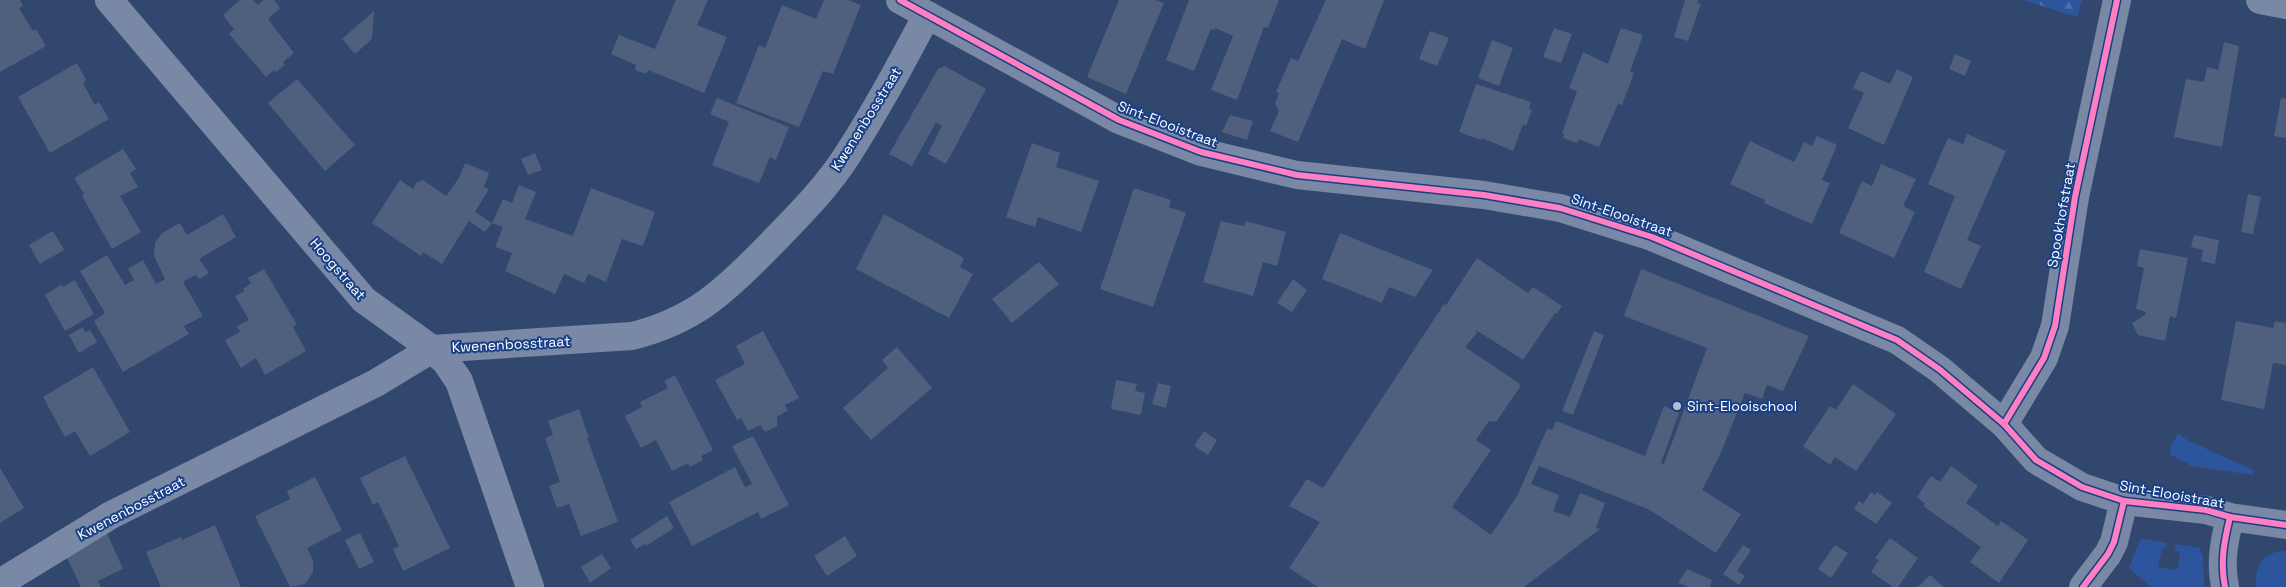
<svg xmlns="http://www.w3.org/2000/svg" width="2286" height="587" font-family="'Space Grotesk',sans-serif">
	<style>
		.green { fill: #2d559e }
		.forest { fill: url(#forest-firs) }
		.building { fill: #4f5f7e }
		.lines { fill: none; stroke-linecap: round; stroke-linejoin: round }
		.minor { stroke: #7988a4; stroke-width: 28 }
		.cycleway-casing { stroke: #193f87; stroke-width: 9 }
		.cycleway { stroke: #ff80c0; stroke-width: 6 }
		.poi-dot { fill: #b7bfcc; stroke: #193f87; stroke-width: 2 }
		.labels { text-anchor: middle; stroke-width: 4; stroke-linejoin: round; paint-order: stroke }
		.street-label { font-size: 14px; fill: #fff; stroke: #193f87 }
		.poi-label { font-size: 14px; fill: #fff; stroke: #193f87; text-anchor: start }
	</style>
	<defs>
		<pattern id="forest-firs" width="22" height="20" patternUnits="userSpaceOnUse" patternTransform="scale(1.25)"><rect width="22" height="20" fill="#2d559e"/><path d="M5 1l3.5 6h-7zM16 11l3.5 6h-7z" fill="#4c6ead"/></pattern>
	</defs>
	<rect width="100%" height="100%" fill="#32476e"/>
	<g class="green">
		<polygon points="2178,433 2187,440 2253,470 2253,475 2192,466 2171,455 2170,449"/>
		<polygon points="2141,538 2167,543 2165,549 2162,549 2158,567 2177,570 2180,552 2175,551 2176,544 2200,548 2203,558 2204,587 2151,587 2129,568"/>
		<path d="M2286 551V587H2256C2254 565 2264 551 2286 551Z"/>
	</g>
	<polygon class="forest" points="2023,0 2082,0 2077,17"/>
	<g class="building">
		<polygon points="0,0 20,0 23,6 19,8 26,20 33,31 36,29 46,46 0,72"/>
		<polygon points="240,0 253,0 258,5 264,0 274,0 280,8 268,19 294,53 283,62 285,65 276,72 274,70 266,77 229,34 234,29 223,15"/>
		<polygon points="676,0 708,0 697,25 727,37 704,93 648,70 646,74 635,70 636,65 611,54 619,35 655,49"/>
		<polygon points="824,0 848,0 861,5 833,74 823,71 799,127 736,103 759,45 765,48 782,5 816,19"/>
		<polygon points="1119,0 1156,0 1164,3 1126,94 1087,77"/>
		<polygon points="1189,0 1279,0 1268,28 1264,27 1237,100 1211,90 1233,36 1215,28 1214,30 1211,29 1194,71 1166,60"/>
		<polygon points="1326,0 1384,0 1365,49 1342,39 1298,142 1270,131 1279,111 1275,104 1279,93 1276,92 1291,58 1298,61"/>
		<polygon points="1685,0 1699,0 1697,3 1701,4 1688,41 1674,37"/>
		<polygon points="374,11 372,39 355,54 342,39"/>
		<polygon points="1554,28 1572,34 1561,63 1543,57"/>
		<polygon points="1621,28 1643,35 1630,72 1634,73 1622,105 1618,104 1599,147 1579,139 1577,143 1563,138 1564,134 1562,133 1577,91 1569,88 1583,52 1608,64"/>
		<polygon points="1430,31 1449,38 1437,66 1419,59"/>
		<polygon points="1492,40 1513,48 1499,86 1478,78"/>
		<polygon points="2224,42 2239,46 2222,147 2174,137 2186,79 2204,82 2207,67 2218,70"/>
		<polygon points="1955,54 1971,61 1965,76 1949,69"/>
		<polygon points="77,63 86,80 83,83 95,105 99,102 109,119 50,153 18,97"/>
		<polygon points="945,66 986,89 946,164 928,154 942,126 936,122 912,166 889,154 938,69"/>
		<polygon points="1897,69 1913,77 1884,145 1848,128 1864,93 1853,88 1861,71 1890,84"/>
		<polygon points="297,79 355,145 325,171 268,103"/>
		<polygon points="1476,84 1531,102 1529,109 1532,110 1526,126 1523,124 1513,151 1482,138 1481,140 1459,132"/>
		<polygon points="717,98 789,127 776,160 770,157 759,183 712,165 729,122 710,114"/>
		<polygon points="2281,98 2286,99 2286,138 2274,136"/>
		<polygon points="1230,115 1253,121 1247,140 1222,132"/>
		<polygon points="1967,134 2006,151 1967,240 1981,246 1961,289 1924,272 1955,196 1928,184 1948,138 1963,144"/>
		<polygon points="1817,136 1837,145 1822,180 1830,183 1812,224 1764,203 1765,200 1730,184 1750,141 1794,162 1804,142 1812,146"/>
		<polygon points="1032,143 1060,153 1056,167 1099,181 1081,232 1038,217 1035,227 1006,217"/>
		<polygon points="123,149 136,169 130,173 138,187 120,196 141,232 112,249 82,196 84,194 74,178"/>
		<polygon points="535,153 542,170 528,175 521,159"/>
		<polygon points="465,163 489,173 484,187 489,189 475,212 492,223 485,232 469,221 442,264 423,252 421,256 372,223 400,180 413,189 417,182 423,180 446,196 459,178"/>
		<polygon points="1881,164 1916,179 1903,206 1915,212 1894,258 1839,233 1862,181 1872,186"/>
		<polygon points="519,185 536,192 525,219 573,236 591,188 655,212 643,246 622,239 606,282 588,274 584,283 564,274 555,294 505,271 512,253 495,247 503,227 492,223 503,199 512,203"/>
		<polygon points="1134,188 1171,200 1169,207 1186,213 1153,307 1100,289"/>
		<polygon points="2248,194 2261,197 2253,234 2241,232"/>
		<polygon points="223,214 236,237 199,259 209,273 200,279 195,275 183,282 203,316 184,326 189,334 123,372 94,321 105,313 80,271 107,255 125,285 134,280 128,269 143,260 156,284 165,279 154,256 155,243 162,233 180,223 187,235"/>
		<polygon points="884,214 964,258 960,267 973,274 949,318 856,269"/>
		<polygon points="1221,221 1244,226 1246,221 1286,232 1277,266 1263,262 1253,296 1203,282"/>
		<polygon points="53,231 64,250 40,264 29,245"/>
		<polygon points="1340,233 1395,255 1433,270 1415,297 1389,287 1382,303 1322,279"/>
		<polygon points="2194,235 2219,240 2215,264 2201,261 2203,250 2191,247"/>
		<polygon points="2140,249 2188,258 2176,318 2170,316 2165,341 2138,335 2132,323 2145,315 2146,312 2136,309 2144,268 2137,266"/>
		<polygon points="1477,258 1528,293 1533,287 1562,306 1557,314 1555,313 1523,360 1476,330 1477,333 1465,347 1519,383 1520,387 1496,422 1489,421 1476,440 1491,450 1452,507 1491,535 1517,496 1547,429 1552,430 1556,421 1645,456 1664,406 1679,413 1661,463 1664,464 1707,348 1624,316 1641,269 1809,336 1783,391 1767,385 1762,399 1745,393 1720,455 1702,490 1741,514 1716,553 1650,510 1539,466 1531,484 1559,495 1553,511 1570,517 1580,493 1605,503 1596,528 1600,529 1524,587 1318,587 1289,568 1320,522 1289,506 1307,479 1323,488 1444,304 1446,305"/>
		<polygon points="1039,262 1059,284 1012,323 992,299"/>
		<polygon points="264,269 297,325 293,327 306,351 265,375 256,358 241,368 225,340 240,332 237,326 249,320 235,296 245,291 243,289 251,283 248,278"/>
		<polygon points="1293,279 1307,290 1292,312 1277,303"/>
		<polygon points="75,280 94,314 65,331 45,295 62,284 63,287"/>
		<polygon points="2236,321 2273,328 2275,321 2286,323 2286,365 2273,363 2264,409 2221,400"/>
		<polygon points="83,327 85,332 90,330 97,342 79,353 69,335"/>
		<polygon points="763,331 799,398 785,405 788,410 777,417 777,426 765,432 760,425 748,431 741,418 737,420 715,380 745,364 736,346"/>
		<polygon points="1594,331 1604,335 1573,415 1562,411"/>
		<polygon points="897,347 932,388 871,440 843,408 888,368 882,360"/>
		<polygon points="93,367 130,432 90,456 75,431 65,437 43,397"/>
		<polygon points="675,375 713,450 701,456 703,460 690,467 688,463 672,471 656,440 641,448 625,416 642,407 640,402 668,388 664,381"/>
		<polygon points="1116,380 1137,384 1135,391 1145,393 1141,415 1111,409"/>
		<polygon points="1158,383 1171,386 1166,408 1152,404"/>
		<polygon points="1853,384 1896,414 1856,471 1835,457 1830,465 1803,446 1830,406 1836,410"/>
		<polygon points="579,409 589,438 587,438 618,522 581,536 569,504 557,508 549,486 560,482 545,438 553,435 548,421"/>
		<polygon points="1204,431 1217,440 1208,455 1194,446"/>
		<polygon points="753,436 789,505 761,519 758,512 692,546 669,502 735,467 745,487 752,484 732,446"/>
		<polygon points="405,456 450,548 403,571 393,549 399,546 378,502 373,505 360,478"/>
		<polygon points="1951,466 1978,486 1966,503 1998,526 2001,521 2028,540 1999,583 1970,562 1981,547 1923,506 1925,504 1917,497 1931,476 1940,482"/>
		<polygon points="0,468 24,508 0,523"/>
		<polygon points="315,477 342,530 307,548 313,560 313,572 305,584 290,587 255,516 290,499 287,491"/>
		<polygon points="1871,492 1875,495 1877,492 1892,503 1876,524 1854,509 1859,501 1863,504"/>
		<polygon points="667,516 674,528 646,546 645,544 636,549 630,540"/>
		<polygon points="215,525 241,587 161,587 146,552 181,537 182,540"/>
		<polygon points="107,533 123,569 98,581 101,587 81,587 66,556"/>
		<polygon points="360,533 374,562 359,569 345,540"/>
		<polygon points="845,536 857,556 827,576 814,556"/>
		<polygon points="1890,538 1918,558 1898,587 1893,587 1871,572 1879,560 1875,558"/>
		<polygon points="1743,545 1751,550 1737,571 1745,576 1739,585 1723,574"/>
		<polygon points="1835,545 1848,553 1831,578 1818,569"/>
		<polygon points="602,554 611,568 590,583 581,567"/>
		<polygon points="1687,569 1712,580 1710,587 1688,587 1678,583"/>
		<polygon points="1930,575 1944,587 1918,587"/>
	</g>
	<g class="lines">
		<g class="minor">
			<polyline points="109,0 364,300 432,349 446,362 459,381 530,587"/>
			<polyline points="900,0 1119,120 1201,152 1297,175 1484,195 1560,208 1652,237 1897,340 1939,369 2004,424 2036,460 2082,487 2124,501 2206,510 2230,517 2286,525"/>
			<polyline points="2260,0 2286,5"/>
			<polyline points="2004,424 2044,358 2055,326 2075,197 2117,0"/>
			<path d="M0 583 111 515 376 383 432 349 632 336C693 321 724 292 767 248 795 219 826 189 848 154 877 109 902 62 927 15"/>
			<polyline points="2083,587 2108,554 2114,542 2124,501"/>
			<path d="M2225 587C2220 562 2224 542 2230 517"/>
		</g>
		<g class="cycleway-casing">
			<g id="cycleway">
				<polyline points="900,0 1119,120 1201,152 1297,175 1484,195 1560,208 1652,237 1897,340 1939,369 2004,424 2036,460 2082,487 2124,501 2206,510 2230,517 2286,525"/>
				<polyline points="2004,424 2044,358 2055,326 2075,197 2117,0"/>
				<polyline points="2083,587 2108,554 2114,542 2124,501"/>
				<path d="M2225 587C2220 562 2224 542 2230 517"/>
			</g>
		</g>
		<use href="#cycleway" class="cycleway"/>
	</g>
	<circle class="poi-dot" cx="1677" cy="406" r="5"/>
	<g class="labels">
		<g class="street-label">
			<text transform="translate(866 119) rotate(-58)" y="5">Kwenenbosstraat</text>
			<text transform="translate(1168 124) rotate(21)" y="5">Sint-Elooistraat</text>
			<text transform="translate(1622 215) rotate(19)" y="5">Sint-Elooistraat</text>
			<text transform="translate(2061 215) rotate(-80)" y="5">Spookhofstraat</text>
			<text transform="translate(338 269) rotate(49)" y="5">Hoogstraat</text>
			<text transform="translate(511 344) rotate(-3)" y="5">Kwenenbosstraat</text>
			<text transform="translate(2172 494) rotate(10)" y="5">Sint-Elooistraat</text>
			<text transform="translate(131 508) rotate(-28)" y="5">Kwenenbosstraat</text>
		</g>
		<g class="poi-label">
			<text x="1687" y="411">Sint-Elooischool</text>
		</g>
	</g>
</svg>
